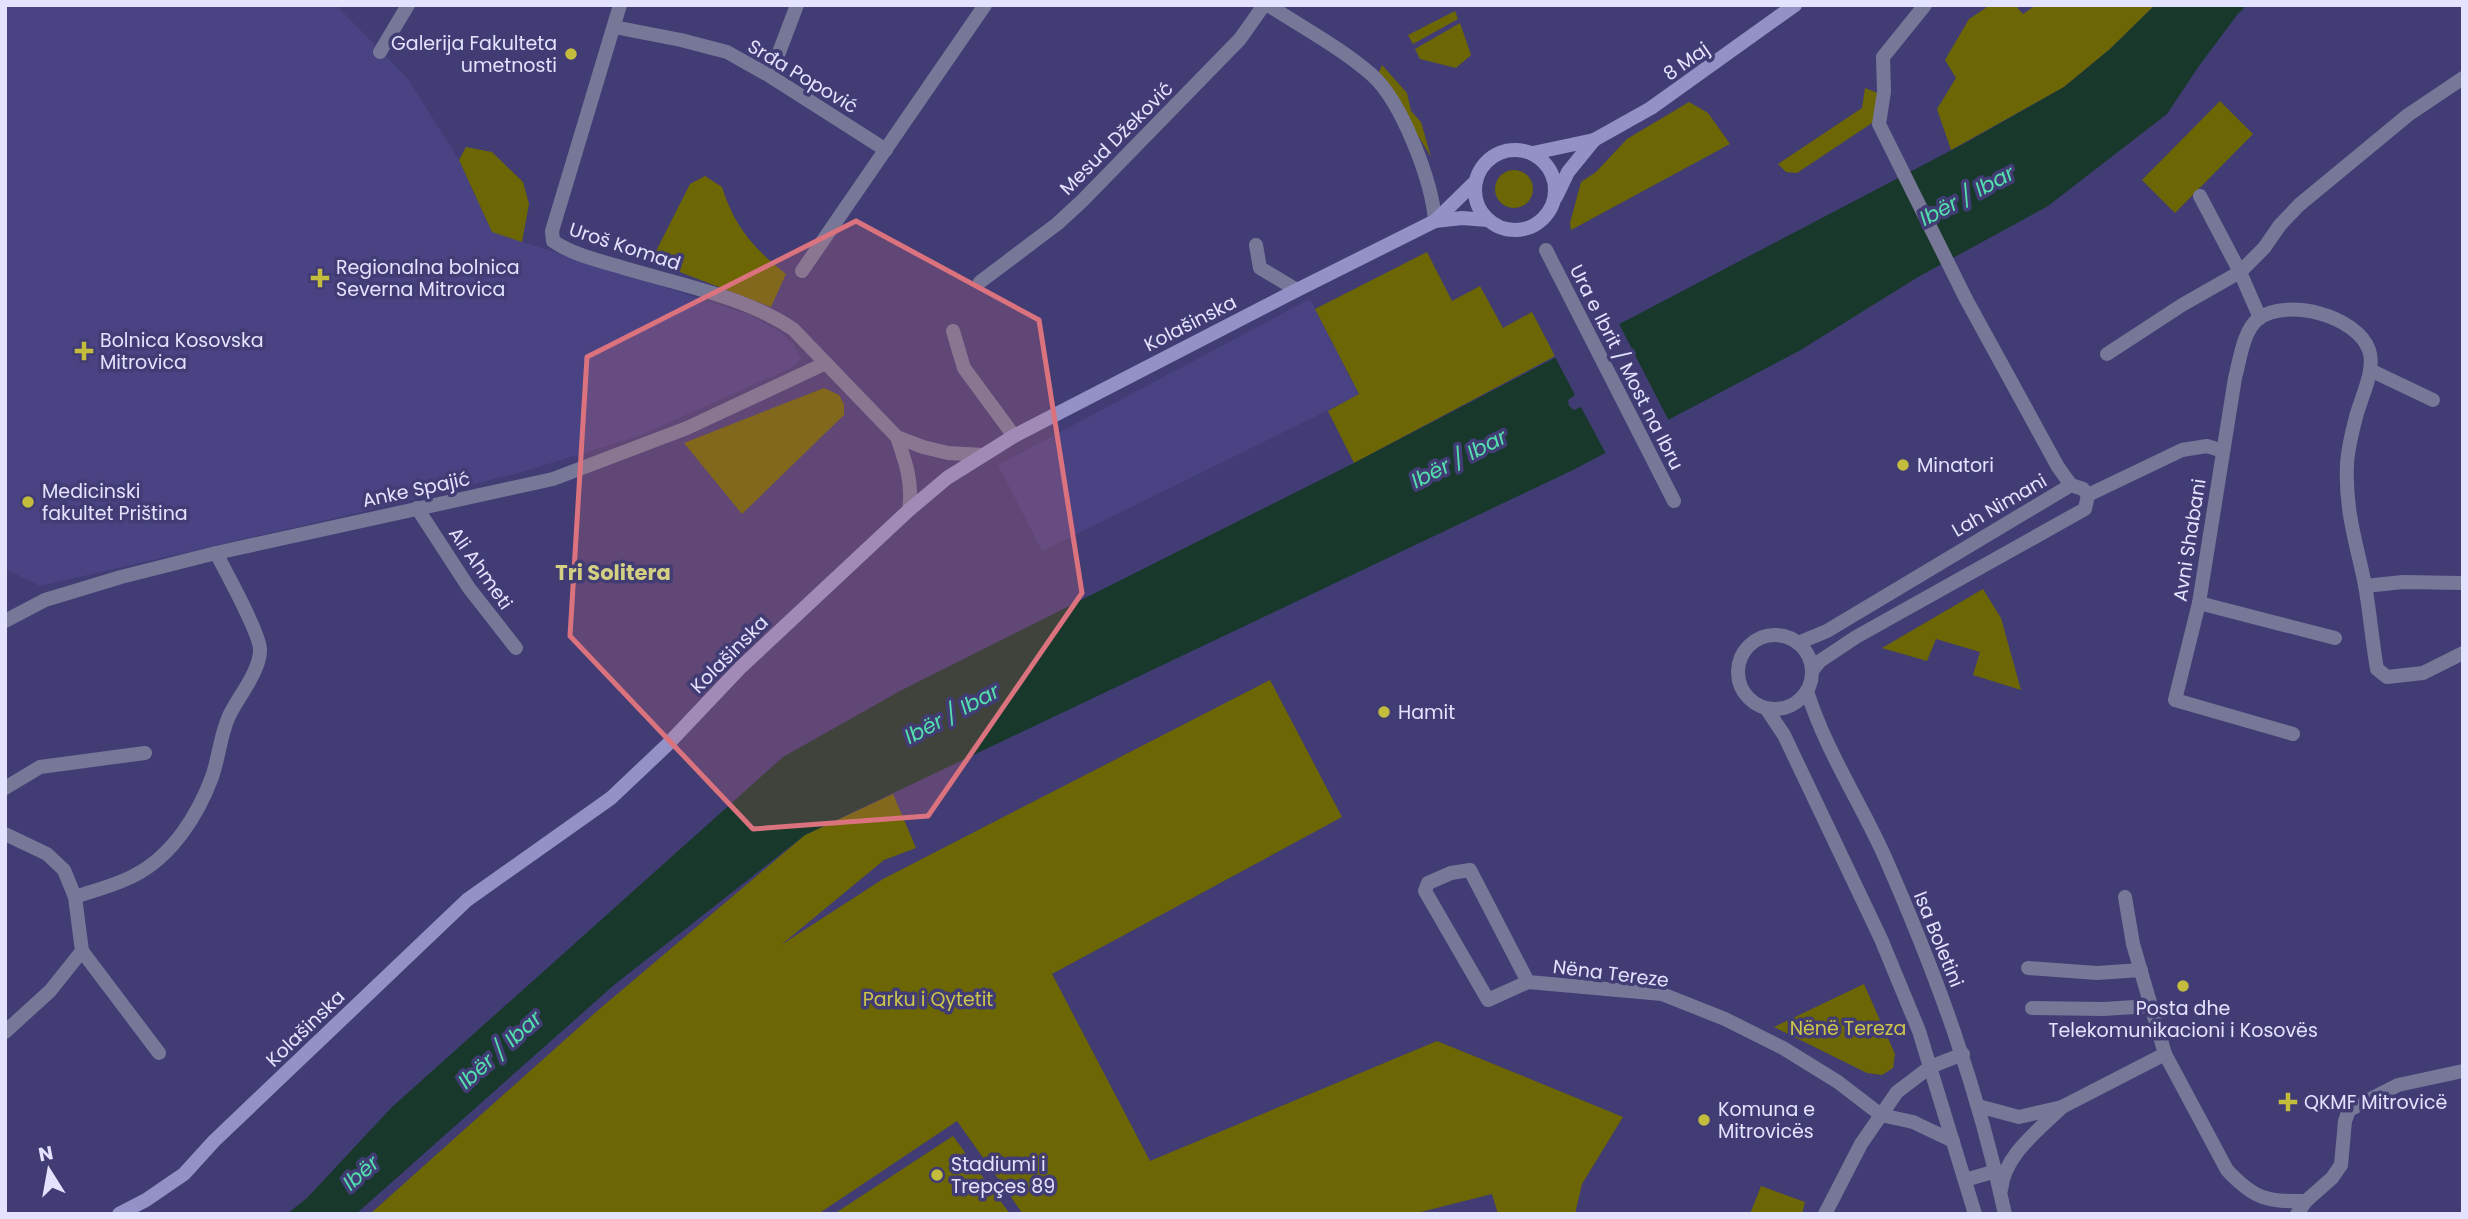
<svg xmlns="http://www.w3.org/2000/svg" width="2468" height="1219" font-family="Poppins,sans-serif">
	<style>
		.built { fill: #494383 }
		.green { fill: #6c6604 }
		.water { fill: #18382b }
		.pier { fill: #413c74 }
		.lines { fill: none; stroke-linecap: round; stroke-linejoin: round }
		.minor { stroke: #777798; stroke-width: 14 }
		.tertiary { stroke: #777798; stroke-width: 14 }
		.secondary { stroke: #9391c5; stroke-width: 14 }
		.marked { fill: #db737e; fill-opacity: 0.2; stroke: #db737e; stroke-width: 5; stroke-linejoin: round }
		.poi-dot { fill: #c4bc3d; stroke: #413c74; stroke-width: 2.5 }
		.labels { text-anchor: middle; stroke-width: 7; stroke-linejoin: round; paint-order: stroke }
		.poi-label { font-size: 19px; fill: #e3e3ff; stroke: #413c74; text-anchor: start }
		.street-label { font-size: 19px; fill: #e3e3ff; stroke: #413c74 }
		.park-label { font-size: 19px; fill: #cdc54b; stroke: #413c74 }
		.water-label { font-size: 21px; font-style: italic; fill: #53e0ad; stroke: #413c74 }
		.neighbourhood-label { font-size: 21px; font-weight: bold; fill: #d4d081; stroke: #413c74 }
	</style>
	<rect width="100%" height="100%" fill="#413c74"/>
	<g class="built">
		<polygon points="5,5 336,5 408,79 459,160 492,232 748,314 782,333 793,344 801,359 793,367 639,436 522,472 400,503 40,586 5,569"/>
		<polygon points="1310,299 1359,395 1042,551 998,465"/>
	</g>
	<g class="green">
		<polygon points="1990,5 2015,5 2023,14 2036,5 2155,5 2110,49 2064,87 1951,150 1937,109 1956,78 1945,60 1969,19"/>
		<polygon points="1455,11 1458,19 1413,44 1408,35"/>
		<polygon points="1460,23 1471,55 1456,68 1420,59 1415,49"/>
		<polygon points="1382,65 1407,93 1411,111 1421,122 1431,157 1379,72"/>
		<polygon points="1865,88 1878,93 1880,107 1872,123 1797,173 1786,172 1778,164 1862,108"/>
		<polygon points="2220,101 2253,134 2175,213 2142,180"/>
		<polygon points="1689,102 1708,113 1730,144 1571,230 1570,223 1581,182 1596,172 1627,139"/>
		<polygon points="466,147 492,152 523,182 529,204 522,242 492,232 459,160"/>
		<circle cx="1514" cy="189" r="19"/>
		<path d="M705 176 722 187C734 226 754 249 786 274L771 307 651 261 690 184Z"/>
		<polygon points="1427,252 1452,301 1480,286 1503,328 1532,312 1555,356 1354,463 1328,411 1359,394 1315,309"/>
		<polygon points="824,388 839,395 844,404 844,415 742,514 684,443"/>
		<polygon points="1983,589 2001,618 2021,690 1973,675 1980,652 1936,639 1927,661 1882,648"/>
		<polygon points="1270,680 1342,817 1052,974 1150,1161 1437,1041 1623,1117 1582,1184 1575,1214 1498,1214 1492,1194 1413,1214 1023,1214 957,1121 818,1214 370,1214 596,1012 805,835 893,794 916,848 884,860 781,945 883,879"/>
		<polygon points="1864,984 1895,1054 1893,1068 1882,1075 1867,1073 1774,1027"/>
		<polygon points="953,1136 1010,1214 834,1214"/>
		<polygon points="1761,1186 1805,1202 1802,1214 1750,1214"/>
	</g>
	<polygon class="water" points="2155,5 2247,5 2237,15 2199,66 2167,114 2048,206 1918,277 1799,351 1573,470 805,835 614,985 356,1214 287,1214 307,1198 392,1107 783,757 900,691 1354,463 1967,142 2064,87 2110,49"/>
	<polygon class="pier" points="1617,320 1670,423 1607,456 1581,407 1574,410 1569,406 1568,400 1575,395 1553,353"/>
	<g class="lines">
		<g class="minor">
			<path d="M1268 5C1302 27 1341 48 1372 75 1402 102 1432 181 1435 221"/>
			<polyline points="1925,5 1883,57 1884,92 1879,124 1966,299 2058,467 2071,485"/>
			<polyline points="614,27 681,40 727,52 770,76 886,150"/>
			<polyline points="380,52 408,5"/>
			<polyline points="770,76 797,5"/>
			<polyline points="2200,196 2240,272 2260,318"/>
			<polyline points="1256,245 1260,268 1297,290"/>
			<polyline points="1546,250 1674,501"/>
			<polyline points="802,271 985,5"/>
			<polyline points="980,282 1057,224 1082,201 1240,39 1264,5"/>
			<polyline points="953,331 964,368 1014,436"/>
			<polyline points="2107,354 2182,305 2240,272 2264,248 2280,225 2299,205 2408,115 2463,78"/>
			<polyline points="2370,370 2433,400"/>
			<polyline points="2088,495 2182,450 2207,446 2223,451"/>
			<polyline points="417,508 469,588 516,648"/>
			<polyline points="2365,586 2403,582 2463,583"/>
			<polyline points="2199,603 2335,638"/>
			<polyline points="5,621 45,600 121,577 216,553 553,479 687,428 826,363"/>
			<polyline points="1798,643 1827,631 2071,485 2083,489 2088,495 2085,509 1856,637 1820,661 1812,671"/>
			<path d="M2293 734 2175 700 2199 603 2235 378C2240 360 2243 331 2258 319 2287 297 2357 316 2369 350 2376 370 2361 397 2356 417 2352 432 2348 448 2347 464 2345 511 2356 541 2365 585 2370 613 2372 641 2377 669L2387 677 2423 673 2463 653"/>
			<polyline points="5,788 40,767 145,753"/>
			<polyline points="5,834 47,854 64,870 75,897 82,951 159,1053"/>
			<path d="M75 897C95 890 117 885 135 875 172 856 198 815 212 777 219 757 220 736 229 716 238 697 261 670 260 649 259 632 226 572 216 553"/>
			<path d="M2125 897 2133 944 2165 1054 2227 1170C2254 1199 2267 1202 2306 1201"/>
			<polyline points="2028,968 2097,973 2141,970"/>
			<polyline points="1528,982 1470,870 1451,873 1428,883 1425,891 1488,1000 1528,982 1662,994 1725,1019 1783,1048 1838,1082 1881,1115 1913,1122 1953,1141"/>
			<polyline points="2032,1008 2103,1009 2151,1006"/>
			<polyline points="5,1032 50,991 82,951"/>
			<path d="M1978 1106 2019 1117 2062 1107C2038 1131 2004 1155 2001 1190"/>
			<polyline points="2062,1107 2165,1054"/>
			<polyline points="1965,1180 1996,1171"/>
			<polyline points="1825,1214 1861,1144 1897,1092 1930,1067 1963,1054"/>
			<polyline points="2297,1214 2306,1201 2332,1178 2341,1165 2345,1121 2349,1110 2398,1085 2463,1071"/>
		</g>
		<g class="tertiary">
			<path d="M620 5 552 231 553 241C573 255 601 261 624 268 681 285 743 296 793 329L897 437 923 447 948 453 983 455"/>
			<path d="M897 437C906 463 913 483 909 510"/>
			<circle cx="1775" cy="672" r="37"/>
			<path d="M1807 691C1825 749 1859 800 1884 855 1936 973 1978 1088 2005 1214"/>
			<polyline points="1766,708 1784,735 1881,939 1919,1031 1975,1214"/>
		</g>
		<g class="secondary">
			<circle cx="1515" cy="190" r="40"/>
			<polyline points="1533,153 1594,140 1651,108 1795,5"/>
			<polyline points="1556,197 1568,172 1594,140"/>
			<polyline points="1435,221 1462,218 1488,220"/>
			<polyline points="119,1214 146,1200 184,1174 214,1141 467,900 611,798 667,745 740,668 909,510 947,478 1014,436 1297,290 1435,221 1476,181"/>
		</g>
	</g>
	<path class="marked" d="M856 221 1039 320 1082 593 928 816 753 829 570 636 587 357Z"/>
	<g class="poi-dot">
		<circle cx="571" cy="54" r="7"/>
		<path d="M316.5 267.5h7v7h7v7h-7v7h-7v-7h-7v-7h7z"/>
		<path d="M80.5 340.5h7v7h7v7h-7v7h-7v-7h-7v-7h7z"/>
		<circle cx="1903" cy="465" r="7"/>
		<circle cx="28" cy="502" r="7"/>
		<circle cx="1384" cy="712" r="7"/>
		<circle cx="2183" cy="986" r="7"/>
		<path d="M2284.5 1091.5h7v7h7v7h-7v7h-7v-7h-7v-7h7z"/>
		<circle cx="1704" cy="1120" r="7"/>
		<circle cx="937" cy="1175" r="7"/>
	</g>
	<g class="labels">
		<g class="poi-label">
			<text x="557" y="50" text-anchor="end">Galerija Fakulteta<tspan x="557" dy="22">umetnosti</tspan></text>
			<text x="336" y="274">Regionalna bolnica<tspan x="336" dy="22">Severna Mitrovica</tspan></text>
			<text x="100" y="347">Bolnica Kosovska<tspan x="100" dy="22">Mitrovica</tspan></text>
			<text x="1917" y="472">Minatori</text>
			<text x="42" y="498">Medicinski<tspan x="42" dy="22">fakultet Priština</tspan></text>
			<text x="1398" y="719">Hamit</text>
			<text x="2183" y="1015" text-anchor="middle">Posta dhe<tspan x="2183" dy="22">Telekomunikacioni i Kosovës</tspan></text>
			<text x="2304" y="1109">QKMF Mitrovicë</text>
			<text x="1718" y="1116">Komuna e<tspan x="1718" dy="22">Mitrovicës</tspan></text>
			<text x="951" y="1171">Stadiumi i<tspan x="951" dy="22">Trepçes 89</tspan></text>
		</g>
		<g class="street-label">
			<text transform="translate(1686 61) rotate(-35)" y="7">8 Maj</text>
			<text transform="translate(803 76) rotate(31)" y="7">Srđa Popović</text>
			<text transform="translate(1116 138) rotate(-45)" y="7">Mesud Džeković</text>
			<text transform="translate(625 246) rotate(18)" y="7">Uroš Komad</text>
			<text transform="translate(1190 323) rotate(-27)" y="7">Kolašinska</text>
			<text transform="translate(1627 367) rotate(63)" y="7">Ura e Ibrit / Most na Ibru</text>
			<text transform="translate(416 489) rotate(-12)" y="7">Anke Spajić</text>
			<text transform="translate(1999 505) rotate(-30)" y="7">Lah Nimani</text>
			<text transform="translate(2189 540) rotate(-81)" y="7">Avni Shabani</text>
			<text transform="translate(481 568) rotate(55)" y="7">Ali Ahmeti</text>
			<text transform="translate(729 654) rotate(-45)" y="7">Kolašinska</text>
			<text transform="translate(1939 939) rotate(68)" y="7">Isa Boletini</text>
			<text transform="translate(1611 973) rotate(7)" y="7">Nëna Tereze</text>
			<text transform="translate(305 1028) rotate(-44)" y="7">Kolašinska</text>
		</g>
		<g class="park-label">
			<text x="928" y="1006">Parku i Qytetit</text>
			<text x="1848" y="1035">Nënë Tereza</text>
		</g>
		<g class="water-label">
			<text transform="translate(1967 196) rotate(-28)" y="7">Ibër / Ibar</text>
			<text transform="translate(1459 459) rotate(-27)" y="7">Ibër / Ibar</text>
			<text transform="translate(952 714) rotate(-28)" y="7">Ibër / Ibar</text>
			<text transform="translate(500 1050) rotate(-42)" y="7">Ibër / Ibar</text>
			<text transform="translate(361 1173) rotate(-41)" y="7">Ibër</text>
		</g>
		<g class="neighbourhood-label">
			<text x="613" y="580">Tri Solitera</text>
		</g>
	</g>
	<rect width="2468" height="1219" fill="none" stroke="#e3e3ff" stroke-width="14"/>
	<g transform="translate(49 1170) rotate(349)" stroke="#413c74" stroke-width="5" paint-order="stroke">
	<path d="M0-5L12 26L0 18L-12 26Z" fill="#e3e3ff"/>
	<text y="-10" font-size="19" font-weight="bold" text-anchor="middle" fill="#e3e3ff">N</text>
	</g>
</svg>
